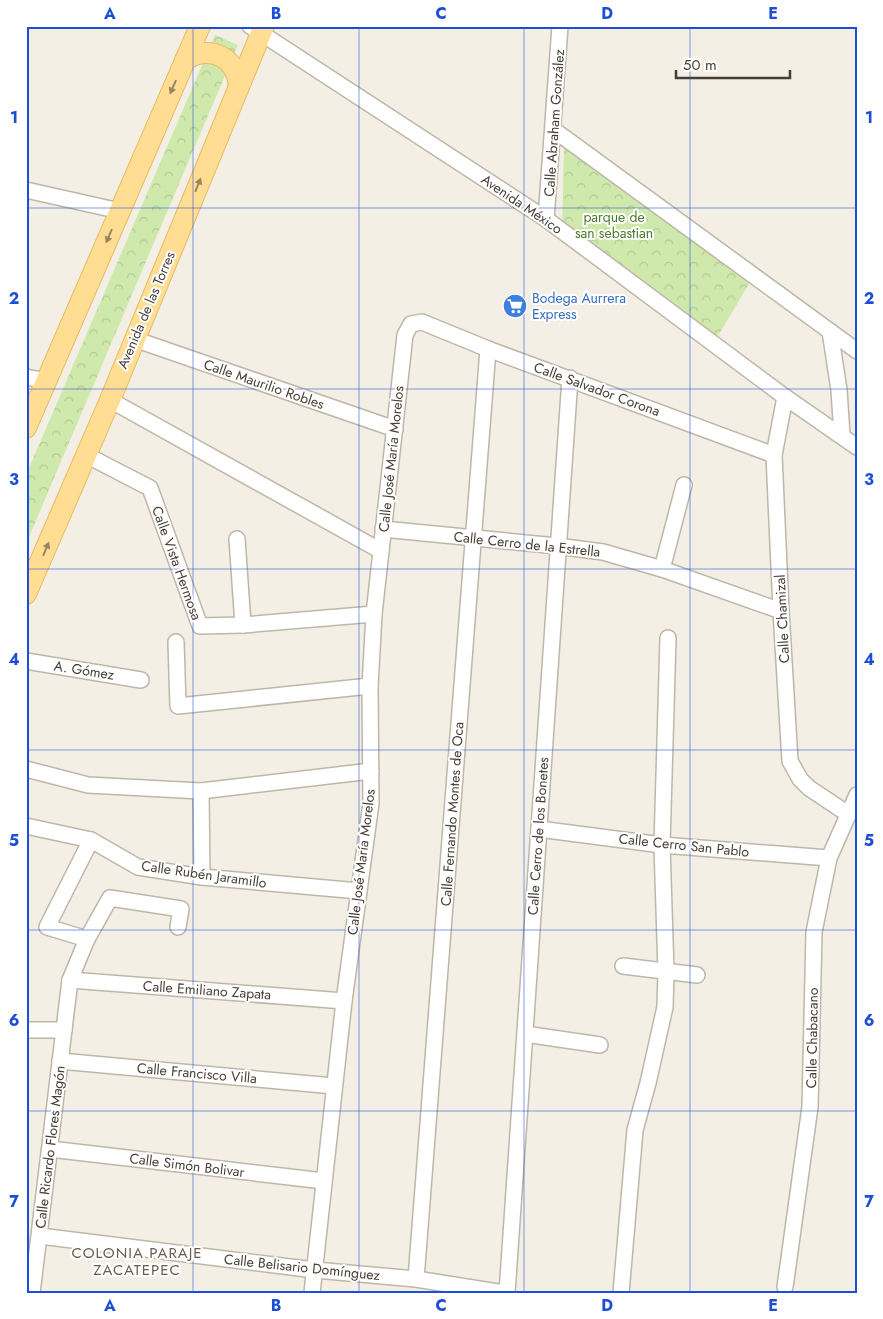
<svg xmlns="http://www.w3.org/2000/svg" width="883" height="1319" font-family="Jost,sans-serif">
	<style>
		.park { fill: url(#park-crowns) }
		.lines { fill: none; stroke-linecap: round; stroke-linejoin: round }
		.minor-casing { stroke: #bfb6a8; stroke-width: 18 }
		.major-casing { stroke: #e7bb60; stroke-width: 22 }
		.minor { stroke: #fff; stroke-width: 15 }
		.major { stroke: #ffdd92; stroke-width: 20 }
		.oneway { fill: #99865f }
		.grid { fill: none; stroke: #1d4ed8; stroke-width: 1; stroke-opacity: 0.55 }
		.labels { text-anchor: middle; stroke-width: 4; stroke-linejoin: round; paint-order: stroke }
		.street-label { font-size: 14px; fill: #463f35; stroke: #fff }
		.park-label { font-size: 14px; fill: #487926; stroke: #fff }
		.shop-label { font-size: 14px; fill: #366cbe; stroke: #fff; text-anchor: start }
		.neighbourhood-label { font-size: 15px; letter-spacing: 1px; fill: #695c4b; stroke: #fff }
		.neatline { fill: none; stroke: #1d4ed8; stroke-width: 2 }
		.grid-label { font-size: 16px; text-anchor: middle; font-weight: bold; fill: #1d4ed8 }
	</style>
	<defs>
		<pattern id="park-crowns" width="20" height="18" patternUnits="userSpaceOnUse" patternTransform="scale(1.25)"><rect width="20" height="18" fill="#cfe9ad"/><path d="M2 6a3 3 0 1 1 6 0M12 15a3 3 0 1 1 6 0" fill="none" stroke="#b3c995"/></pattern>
	</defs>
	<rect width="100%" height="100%" fill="#f3efe5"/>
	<g class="park">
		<polygon points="215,35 238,45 26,544 26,475"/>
		<polygon points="564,144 752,279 715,341 562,232"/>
	</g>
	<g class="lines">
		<g class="minor-casing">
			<g id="minor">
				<polyline points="250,26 546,219 785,397 857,447"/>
				<polyline points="554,130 857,351"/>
				<polyline points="26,190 120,211"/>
				<polyline points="546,219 560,26"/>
				<polyline points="830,331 839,390 842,435"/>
				<polyline points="134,339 395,429"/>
				<polyline points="26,377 47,381"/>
				<polyline points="785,397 774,455 781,611 790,761 800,779 809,788 848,814"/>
				<polyline points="110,400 381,551"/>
				<polyline points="86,455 150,488 200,626 243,625 374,614"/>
				<polyline points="383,529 557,546 603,552 662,569 781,611"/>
				<polyline points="237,539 243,625"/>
				<polyline points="662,569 684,485"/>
				<polyline points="176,642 178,706 370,686"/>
				<polyline points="26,661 141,680"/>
				<polyline points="26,769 88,785 201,791 371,771"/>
				<polyline points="201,791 202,877"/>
				<polyline points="26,826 91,840 138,867 202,877 359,891"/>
				<polyline points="539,829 662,845 829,858"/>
				<polyline points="87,939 47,927 91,840"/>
				<polyline points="623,966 697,975"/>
				<polyline points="70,980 344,1001"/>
				<polyline points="26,1030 64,1030"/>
				<polyline points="525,1034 600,1045"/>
				<polyline points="60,1061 334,1086"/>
				<polyline points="50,1149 324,1181"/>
				<polyline points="40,1236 315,1270 416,1279 504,1293"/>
				<polyline points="416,1279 488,349"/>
				<polyline points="785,1287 810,1107 814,932 829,858 857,795"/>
				<polyline points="32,1293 70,980 87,939 110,898 181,909 178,927"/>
				<polyline points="312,1293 344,1001 371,803 370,686 374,614 405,335 411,324 422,322 488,349 774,455"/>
				<polyline points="507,1293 570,378"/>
				<polyline points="621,1293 635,1130 648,1083 665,1007 666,972 662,845 668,638"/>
			</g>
		</g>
		<g class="major-casing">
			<g id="major">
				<path d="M185 60C210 44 237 57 239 87"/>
				<polyline points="26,428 200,26"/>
				<polyline points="26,594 110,400 264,26"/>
			</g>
		</g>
		<use href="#minor" class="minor"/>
		<use href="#major" class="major"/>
	</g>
	<defs><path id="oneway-solid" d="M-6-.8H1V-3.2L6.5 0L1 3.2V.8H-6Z" transform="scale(1.25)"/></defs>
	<g class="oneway">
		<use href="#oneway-solid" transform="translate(173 87) rotate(114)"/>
		<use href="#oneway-solid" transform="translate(198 185) rotate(-68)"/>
		<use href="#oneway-solid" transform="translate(109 236) rotate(113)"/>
		<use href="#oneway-solid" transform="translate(46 549) rotate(-67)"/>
	</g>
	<path class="grid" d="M193 26V1293M359 26V1293M524 26V1293M690 26V1293M26 208H857M26 389H857M26 569H857M26 750H857M26 930H857M26 1111H857"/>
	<defs>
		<g id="supermarket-disc" transform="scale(1.25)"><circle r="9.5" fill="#3f7fe0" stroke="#fff"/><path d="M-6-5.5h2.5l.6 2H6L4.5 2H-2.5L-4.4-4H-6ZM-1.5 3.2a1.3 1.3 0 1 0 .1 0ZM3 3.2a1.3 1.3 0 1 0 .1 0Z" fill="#fff"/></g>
	</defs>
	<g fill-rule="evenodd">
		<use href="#supermarket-disc" x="515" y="306"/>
	</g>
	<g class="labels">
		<g class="street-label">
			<text transform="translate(554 123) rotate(-86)" y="5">Calle Abraham González</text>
			<text transform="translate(522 204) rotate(34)" y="5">Avenida México</text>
			<text transform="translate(146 310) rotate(-67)" y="5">Avenida de las Torres</text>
			<text transform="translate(264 384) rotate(19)" y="5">Calle Maurilio Robles</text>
			<text transform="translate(597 389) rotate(20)" y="5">Calle Salvador Corona</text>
			<text transform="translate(391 459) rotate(-84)" y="5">Calle José María Morelos</text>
			<text transform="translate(527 544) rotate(6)" y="5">Calle Cerro de la Estrella</text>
			<text transform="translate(177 563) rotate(70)" y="5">Calle Vista Hermosa</text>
			<text transform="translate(782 619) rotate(-93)" y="5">Calle Chamizal</text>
			<text transform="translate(84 670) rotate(9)" y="5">A. Gómez</text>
			<text transform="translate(452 814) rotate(-86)" y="5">Calle Fernando Montes de Oca</text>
			<text transform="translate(538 836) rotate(-86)" y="5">Calle Cerro de los Bonetes</text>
			<text transform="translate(684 845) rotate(6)" y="5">Calle Cerro San Pablo</text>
			<text transform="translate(361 862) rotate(-83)" y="5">Calle José María Morelos</text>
			<text transform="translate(204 874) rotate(8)" y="5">Calle Rubén Jaramillo</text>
			<text transform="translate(207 990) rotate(4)" y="5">Calle Emiliano Zapata</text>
			<text transform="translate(812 1038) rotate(-89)" y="5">Calle Chabacano</text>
			<text transform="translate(197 1073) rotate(5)" y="5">Calle Francisco Villa</text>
			<text transform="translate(50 1147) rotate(-83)" y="5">Calle Ricardo Flores Magón</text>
			<text transform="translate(187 1165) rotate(7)" y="5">Calle Simón Bolivar</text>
			<text transform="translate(302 1267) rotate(6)" y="5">Calle Belisario Domínguez</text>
		</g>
		<g class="park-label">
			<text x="614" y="222">parque de<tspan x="614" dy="16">san sebastian</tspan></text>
		</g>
		<g class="shop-label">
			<text x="532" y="303">Bodega Aurrera<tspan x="532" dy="16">Express</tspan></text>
		</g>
		<g class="neighbourhood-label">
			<text x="137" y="1258">COLONIA PARAJE<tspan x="137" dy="17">ZACATEPEC</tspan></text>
		</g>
	</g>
	<rect width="883" height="1319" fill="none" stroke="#ffffff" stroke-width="55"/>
	<path d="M676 70v8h114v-8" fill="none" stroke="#463f35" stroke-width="2.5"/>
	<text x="683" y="70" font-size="15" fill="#463f35" stroke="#ffffff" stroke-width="4" paint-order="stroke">50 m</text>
	<rect x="28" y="28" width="828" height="1264" class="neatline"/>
	<g class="grid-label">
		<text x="110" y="19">A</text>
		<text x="276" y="19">B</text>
		<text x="441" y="19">C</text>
		<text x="607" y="19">D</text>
		<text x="773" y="19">E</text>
		<text x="14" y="123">1</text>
		<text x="869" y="123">1</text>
		<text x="14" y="304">2</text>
		<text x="869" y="304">2</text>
		<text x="14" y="485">3</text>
		<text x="869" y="485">3</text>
		<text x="14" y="665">4</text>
		<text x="869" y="665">4</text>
		<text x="14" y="846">5</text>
		<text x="869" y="846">5</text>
		<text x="14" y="1026">6</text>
		<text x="869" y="1026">6</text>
		<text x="14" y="1207">7</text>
		<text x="869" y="1207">7</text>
		<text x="110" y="1311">A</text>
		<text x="276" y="1311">B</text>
		<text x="441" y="1311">C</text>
		<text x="607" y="1311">D</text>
		<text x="773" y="1311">E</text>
	</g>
</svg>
